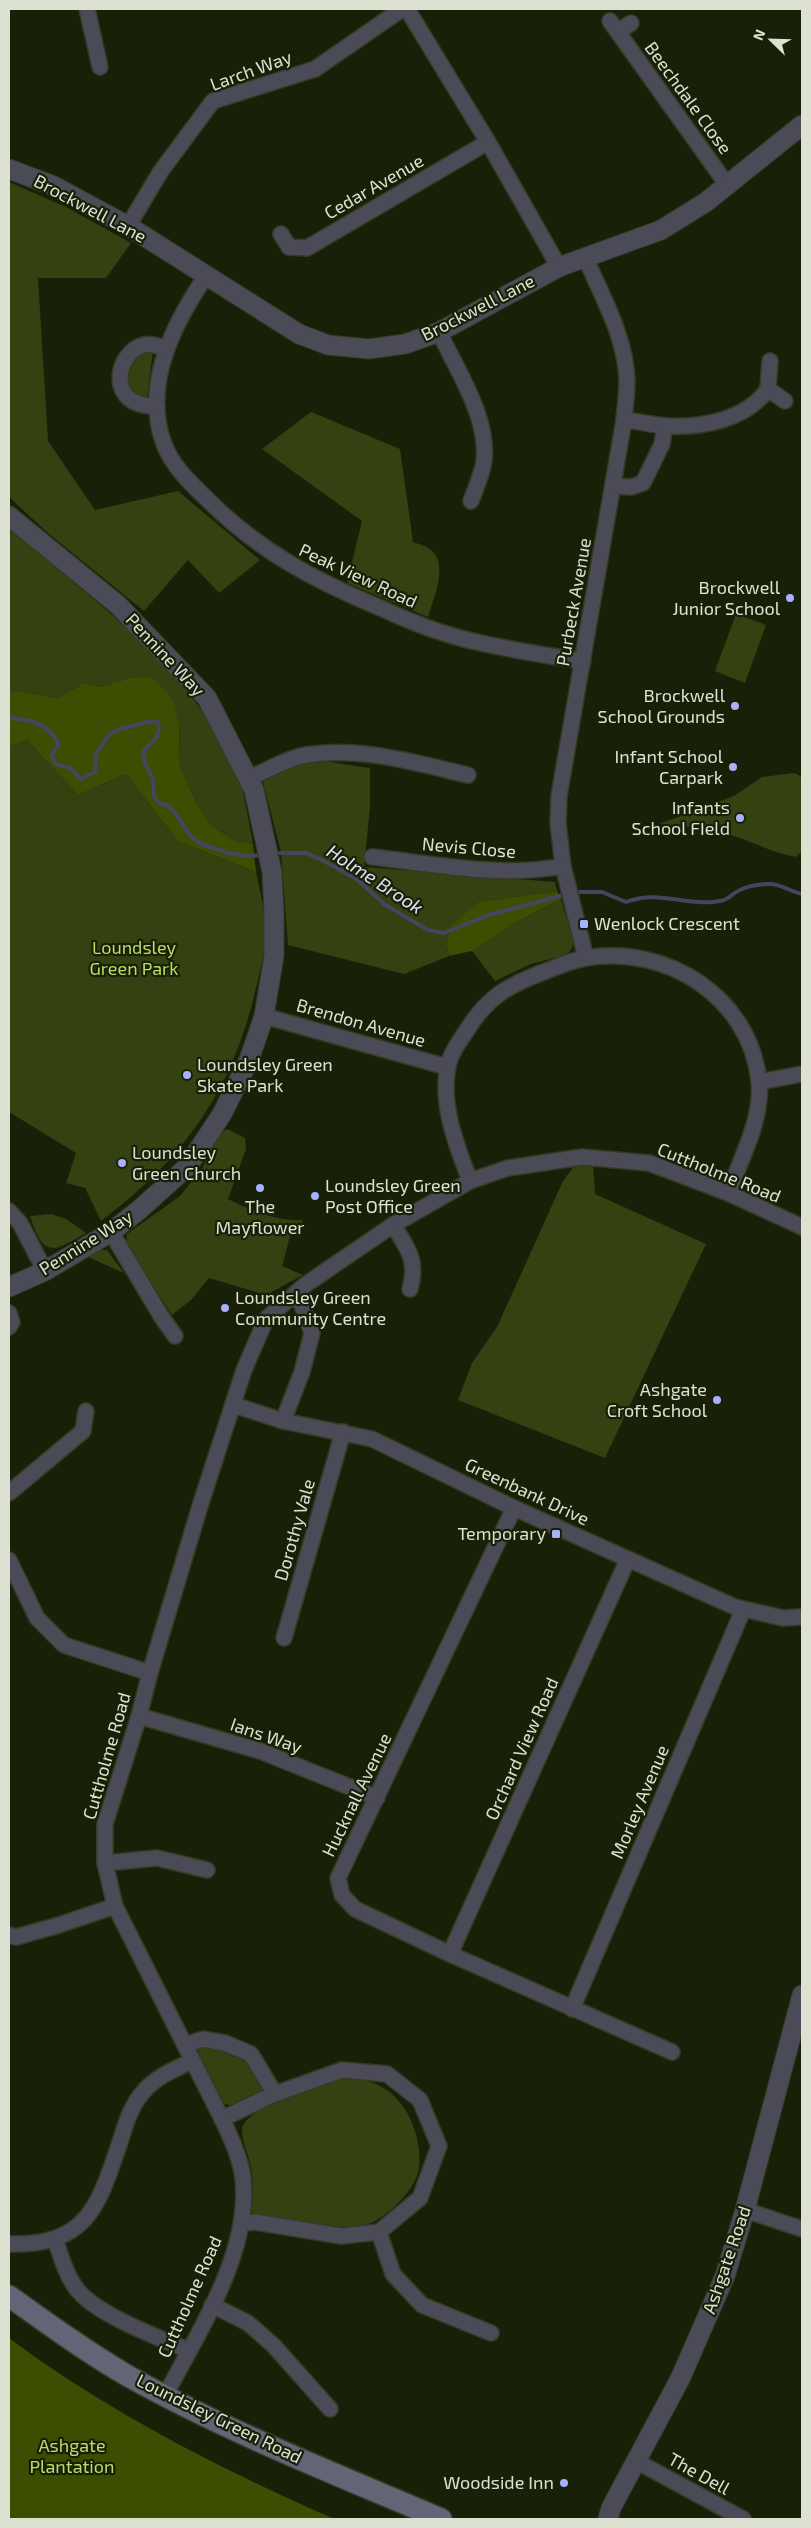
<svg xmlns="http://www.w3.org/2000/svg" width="811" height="2528" font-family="'Exo 2',sans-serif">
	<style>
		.green { fill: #344111 }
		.forest { fill: #3c4e02 }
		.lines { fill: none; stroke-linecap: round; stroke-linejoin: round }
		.stream { stroke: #484460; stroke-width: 4 }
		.minor-casing { stroke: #343b24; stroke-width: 18 }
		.tertiary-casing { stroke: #343b24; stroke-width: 21 }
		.secondary-casing { stroke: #343b24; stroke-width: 24 }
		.minor { stroke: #4a4b57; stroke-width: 15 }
		.tertiary { stroke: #4a4b57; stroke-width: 19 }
		.secondary { stroke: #636577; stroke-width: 21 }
		.poi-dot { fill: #a9b0fc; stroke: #192008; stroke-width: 2 }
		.labels { text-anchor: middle; stroke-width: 4.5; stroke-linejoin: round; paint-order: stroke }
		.street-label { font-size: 18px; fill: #dce1d2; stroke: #192008 }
		.poi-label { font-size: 18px; fill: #dce1d2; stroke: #192008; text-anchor: end }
		.park-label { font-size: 18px; fill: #bbde68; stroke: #192008 }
		.water-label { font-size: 19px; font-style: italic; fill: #dfe2f8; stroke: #192008 }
	</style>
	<rect width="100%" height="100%" fill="#192008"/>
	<g class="green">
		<polygon points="9,182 66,207 131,243 106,278 38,278 48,441 95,510 178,491 260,560 219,593 188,560 144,611 48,533 9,497"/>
		<polygon points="153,351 147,398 145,401 127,389 127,370 134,354"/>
		<path d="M311 412 400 449 413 542C418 544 426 546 431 550 449 565 433 599 428 617L347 583 362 521 262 449Z"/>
		<polygon points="9,528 110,613 164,663 209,719 243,791 253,844 235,841 212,826 198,806 180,767 179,725 130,678 99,687 84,683 58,698 9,690"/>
		<polygon points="736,614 766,625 745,683 715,671"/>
		<path d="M27 740 78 795 126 774 178 841 256 872C259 887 263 902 265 917 268 942 261 968 255 992 231 1093 183 1159 101 1221L85 1188 66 1183 76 1153 9 1112V747Z"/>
		<path d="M323 761 370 768V807L364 867 555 882 557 891 478 902 446 945 449 956 404 974 288 945 281 852 263 782C277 766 302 764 323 761Z"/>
		<path d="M794 773 802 777V851L796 857C774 853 757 844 737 837 711 828 686 826 659 824L734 796 762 777Z"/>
		<polygon points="561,899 574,943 570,951 565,955 531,964 495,981 472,951 522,919"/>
		<path d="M227 1129 245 1138 246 1149 228 1199C249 1210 279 1222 303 1220L300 1232 292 1229 282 1266 303 1275 266 1295 209 1278 191 1300 172 1315 126 1245 127 1234 180 1196 202 1169 218 1135Z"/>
		<polygon points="576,1164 593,1165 595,1194 706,1244 605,1458 458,1400 472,1363 497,1327 563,1181"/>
		<path d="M51 1214 66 1219 86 1233C52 1253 44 1258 30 1216Z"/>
		<polygon points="100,1250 107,1250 124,1273 88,1257"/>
		<path d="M208 2044C245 2055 246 2055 264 2090L260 2096 238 2107 220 2103 201 2065 198 2049Z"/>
		<path d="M347 2076C361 2079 375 2082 387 2090 410 2107 422 2139 419 2168 416 2189 391 2213 373 2222 349 2233 277 2223 252 2213 252 2198 254 2182 251 2167 249 2156 242 2141 242 2130 241 2108 329 2082 347 2076Z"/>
	</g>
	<g class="forest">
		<polygon points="151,677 172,698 179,725 180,767 198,806 212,826 235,841 253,844 256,872 178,841 126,774 78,795 27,740 9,747 9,690 58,698 84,683 99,687 130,678"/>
		<polygon points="557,891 561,899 522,919 472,951 449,956 446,945 452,925 478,902"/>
		<path d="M9 2338C108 2412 221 2469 334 2519H9Z"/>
	</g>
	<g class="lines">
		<g class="stream">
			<path d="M9 718C31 719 48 724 59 744L52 755 55 764 71 768 80 779 95 772 96 754 108 736 117 730 148 722H158C162 738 152 740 144 751V760L153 779 154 797 159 803 169 806 175 813 191 837 202 844 228 853 248 856 262 855"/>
			<polyline points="274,853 306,853 322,860 358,880 384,904 428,930 444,933 489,915 567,894"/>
			<path d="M574 892H602L626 902C659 889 687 907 720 901 729 900 732 893 740 890 748 886 760 884 770 884 781 884 792 892 802 894"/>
		</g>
		<g class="minor-casing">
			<g id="minor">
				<polyline points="87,9 100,67"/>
				<polyline points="407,9 488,142 559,267"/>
				<polyline points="610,21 728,186"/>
				<polyline points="618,32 631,23"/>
				<polyline points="128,226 161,171 213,101 315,69 402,9"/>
				<polyline points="281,234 289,247 307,248 488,142"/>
				<path d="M585 257C602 296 626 338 627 381 627 394 625 407 624 420L559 796 558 823 563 866 586 958"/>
				<path d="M206 276C174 323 143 383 163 441 170 464 191 484 208 500 260 552 316 581 383 609 409 621 436 632 464 639 503 649 543 655 583 661"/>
				<path d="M439 332C457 370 489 418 484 461 482 474 476 488 471 501"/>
				<polyline points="768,389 785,401"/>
				<path d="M157 406C105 408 115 352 144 345 151 343 160 347 167 348"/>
				<path d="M624 420C638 421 652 425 666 426 702 428 746 420 768 389L770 361"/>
				<polyline points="613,486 631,487 643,483 662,444 665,426"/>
				<path d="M249 778C267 771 287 758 306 755 360 746 416 763 468 775"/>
				<path d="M372 857C435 864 500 878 563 866"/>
				<polyline points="264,1016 447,1067"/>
				<polyline points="759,1082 802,1074"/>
				<path d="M470 1181C457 1147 440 1104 448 1067 450 1054 459 1042 467 1030 488 996 509 985 546 971 559 966 572 960 586 958 666 944 750 997 759 1081 763 1118 741 1159 728 1193"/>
				<polyline points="9,1211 20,1223 45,1271"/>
				<path d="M393 1225C408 1249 418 1260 410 1289"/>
				<polyline points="111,1232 161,1316 175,1336"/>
				<polyline points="9,1313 12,1322 9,1327"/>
				<polyline points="234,1405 283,1421 372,1439 514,1508 735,1607 783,1618 802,1617"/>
				<polyline points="283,1421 302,1372 312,1333 297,1292"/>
				<polyline points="9,1493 83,1431 86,1411"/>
				<polyline points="514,1508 338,1878 342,1895 355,1909 450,1954 672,2052"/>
				<polyline points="9,1560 37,1618 64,1645 150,1673"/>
				<polyline points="284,1638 343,1432"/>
				<polyline points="139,1716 260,1751 377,1798"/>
				<polyline points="105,1863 157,1858 207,1870"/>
				<polyline points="9,1935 16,1937 59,1925 115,1906"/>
				<polyline points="450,1954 628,1559"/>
				<polyline points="572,2009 743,1610"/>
				<polyline points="185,2045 203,2039 225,2043 251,2054 275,2094"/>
				<polyline points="222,2119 272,2095 342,2070 387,2074 420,2100 439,2146 420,2198 379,2232 341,2236 255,2222 242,2223"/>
				<polyline points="745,2210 802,2229"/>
				<polyline points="379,2232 393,2274 422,2305 491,2333"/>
				<path d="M55 2239C61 2257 68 2282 82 2295 106 2318 157 2337 188 2350"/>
				<path d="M9 2244C89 2246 99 2204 121 2139 126 2122 132 2104 144 2091 157 2076 175 2069 192 2061"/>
				<polyline points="212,2305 248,2323 274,2346 330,2409"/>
				<path d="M165 2396C198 2332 251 2253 243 2178 241 2161 233 2143 226 2127L115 1906 105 1863V1824L139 1716 150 1673 200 1506 244 1370 266 1319 305 1285 393 1225 470 1181 508 1168 582 1157 649 1163 728 1193 802 1227"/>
				<polyline points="636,2461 743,2519"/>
			</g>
		</g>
		<g class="tertiary-casing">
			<g id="tertiary">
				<polyline points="9,169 54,186 128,226 299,334 328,345 369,349 405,344 439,332 559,267 661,230 706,202 802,125"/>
				<polyline points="9,516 118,605 207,698 254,790 272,872 274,912 274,956 264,1016 249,1060 222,1114 187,1167 139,1210 111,1232 45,1271 9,1287"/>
				<polyline points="608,2519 611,2508 680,2379 725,2276 745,2210 802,1995"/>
			</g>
		</g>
		<g class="secondary-casing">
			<path id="secondary" d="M9 2296C48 2324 87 2352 128 2376 228 2432 336 2474 441 2519"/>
		</g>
		<use href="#minor" class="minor"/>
		<use href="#tertiary" class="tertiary"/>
		<use href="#secondary" class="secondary"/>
	</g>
	<g class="poi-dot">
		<circle cx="790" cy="598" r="5"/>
		<circle cx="735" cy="706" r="5"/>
		<circle cx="733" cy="767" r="5"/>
		<circle cx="740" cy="818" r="5"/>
		<rect x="579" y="919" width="10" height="10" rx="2.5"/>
		<circle cx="187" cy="1075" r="5"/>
		<circle cx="122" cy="1163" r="5"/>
		<circle cx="260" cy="1188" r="5"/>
		<circle cx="315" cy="1196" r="5"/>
		<circle cx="225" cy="1308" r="5"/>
		<circle cx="717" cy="1400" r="5"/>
		<rect x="551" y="1529" width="10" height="10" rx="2.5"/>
		<circle cx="564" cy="2483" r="5"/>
	</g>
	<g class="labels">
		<g class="street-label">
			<text transform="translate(251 71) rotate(-20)" y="6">Larch Way</text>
			<text transform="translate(688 98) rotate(54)" y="6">Beechdale Close</text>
			<text transform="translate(374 187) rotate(-30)" y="6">Cedar Avenue</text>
			<text transform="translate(90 209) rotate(28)" y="6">Brockwell Lane</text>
			<text transform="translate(478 308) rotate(-27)" y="6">Brockwell Lane</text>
			<text transform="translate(358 576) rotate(25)" y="6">Peak View Road</text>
			<text transform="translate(574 602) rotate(-80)" y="6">Purbeck Avenue</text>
			<text transform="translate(165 655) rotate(47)" y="6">Pennine Way</text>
			<text transform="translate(469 848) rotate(5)" y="6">Nevis Close</text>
			<text transform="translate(361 1023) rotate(16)" y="6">Brendon Avenue</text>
			<text transform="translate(719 1173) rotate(22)" y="6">Cuttholme Road</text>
			<text transform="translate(86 1243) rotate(-32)" y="6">Pennine Way</text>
			<text transform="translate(527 1492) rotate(25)" y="6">Greenbank Drive</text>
			<text transform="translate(295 1530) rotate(-74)" y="6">Dorothy Vale</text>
			<text transform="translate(266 1736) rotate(19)" y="6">Ians Way</text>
			<text transform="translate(522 1749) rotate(-66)" y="6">Orchard View Road</text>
			<text transform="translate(107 1756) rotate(-74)" y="6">Cuttholme Road</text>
			<text transform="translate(357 1795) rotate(-64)" y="6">Hucknall Avenue</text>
			<text transform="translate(640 1802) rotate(-67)" y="6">Morley Avenue</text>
			<text transform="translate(727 2260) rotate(-71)" y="6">Ashgate Road</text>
			<text transform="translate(190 2297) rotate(-66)" y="6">Cuttholme Road</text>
			<text transform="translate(219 2419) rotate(26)" y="6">Loundsley Green Road</text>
			<text transform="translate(699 2474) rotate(29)" y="6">The Dell</text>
		</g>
		<g class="poi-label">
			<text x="780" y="594">Brockwell<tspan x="780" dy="21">Junior School</tspan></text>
			<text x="725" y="702">Brockwell<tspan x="725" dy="21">School Grounds</tspan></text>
			<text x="723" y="763">Infant School<tspan x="723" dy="21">Carpark</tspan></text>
			<text x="730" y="814">Infants<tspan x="730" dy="21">School FIeld</tspan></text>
			<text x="594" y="930" text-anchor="start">Wenlock Crescent</text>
			<text x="197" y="1071" text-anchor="start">Loundsley Green<tspan x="197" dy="21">Skate Park</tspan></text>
			<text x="132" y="1159" text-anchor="start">Loundsley<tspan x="132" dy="21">Green Church</tspan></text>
			<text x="325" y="1192" text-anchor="start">Loundsley Green<tspan x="325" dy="21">Post Office</tspan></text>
			<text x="260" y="1213" text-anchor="middle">The<tspan x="260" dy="21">Mayflower</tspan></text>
			<text x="235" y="1304" text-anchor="start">Loundsley Green<tspan x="235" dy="21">Community Centre</tspan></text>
			<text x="707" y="1396">Ashgate<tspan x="707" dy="21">Croft School</tspan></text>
			<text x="546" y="1540">Temporary</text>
			<text x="554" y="2489">Woodside Inn</text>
		</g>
		<g class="park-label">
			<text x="134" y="954">Loundsley<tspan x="134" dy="21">Green Park</tspan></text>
			<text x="72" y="2452">Ashgate<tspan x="72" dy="21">Plantation</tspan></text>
		</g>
		<g class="water-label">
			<text transform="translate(375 879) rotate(33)" y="7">Holme Brook</text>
		</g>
	</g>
	<rect width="811" height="2528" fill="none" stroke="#dce1d2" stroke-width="20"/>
	<g transform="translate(771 40) rotate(293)" stroke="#192008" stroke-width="4" paint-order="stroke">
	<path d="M0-4L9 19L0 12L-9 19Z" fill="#dce1d2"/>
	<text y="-8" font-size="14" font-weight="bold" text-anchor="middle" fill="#dce1d2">N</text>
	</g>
</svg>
